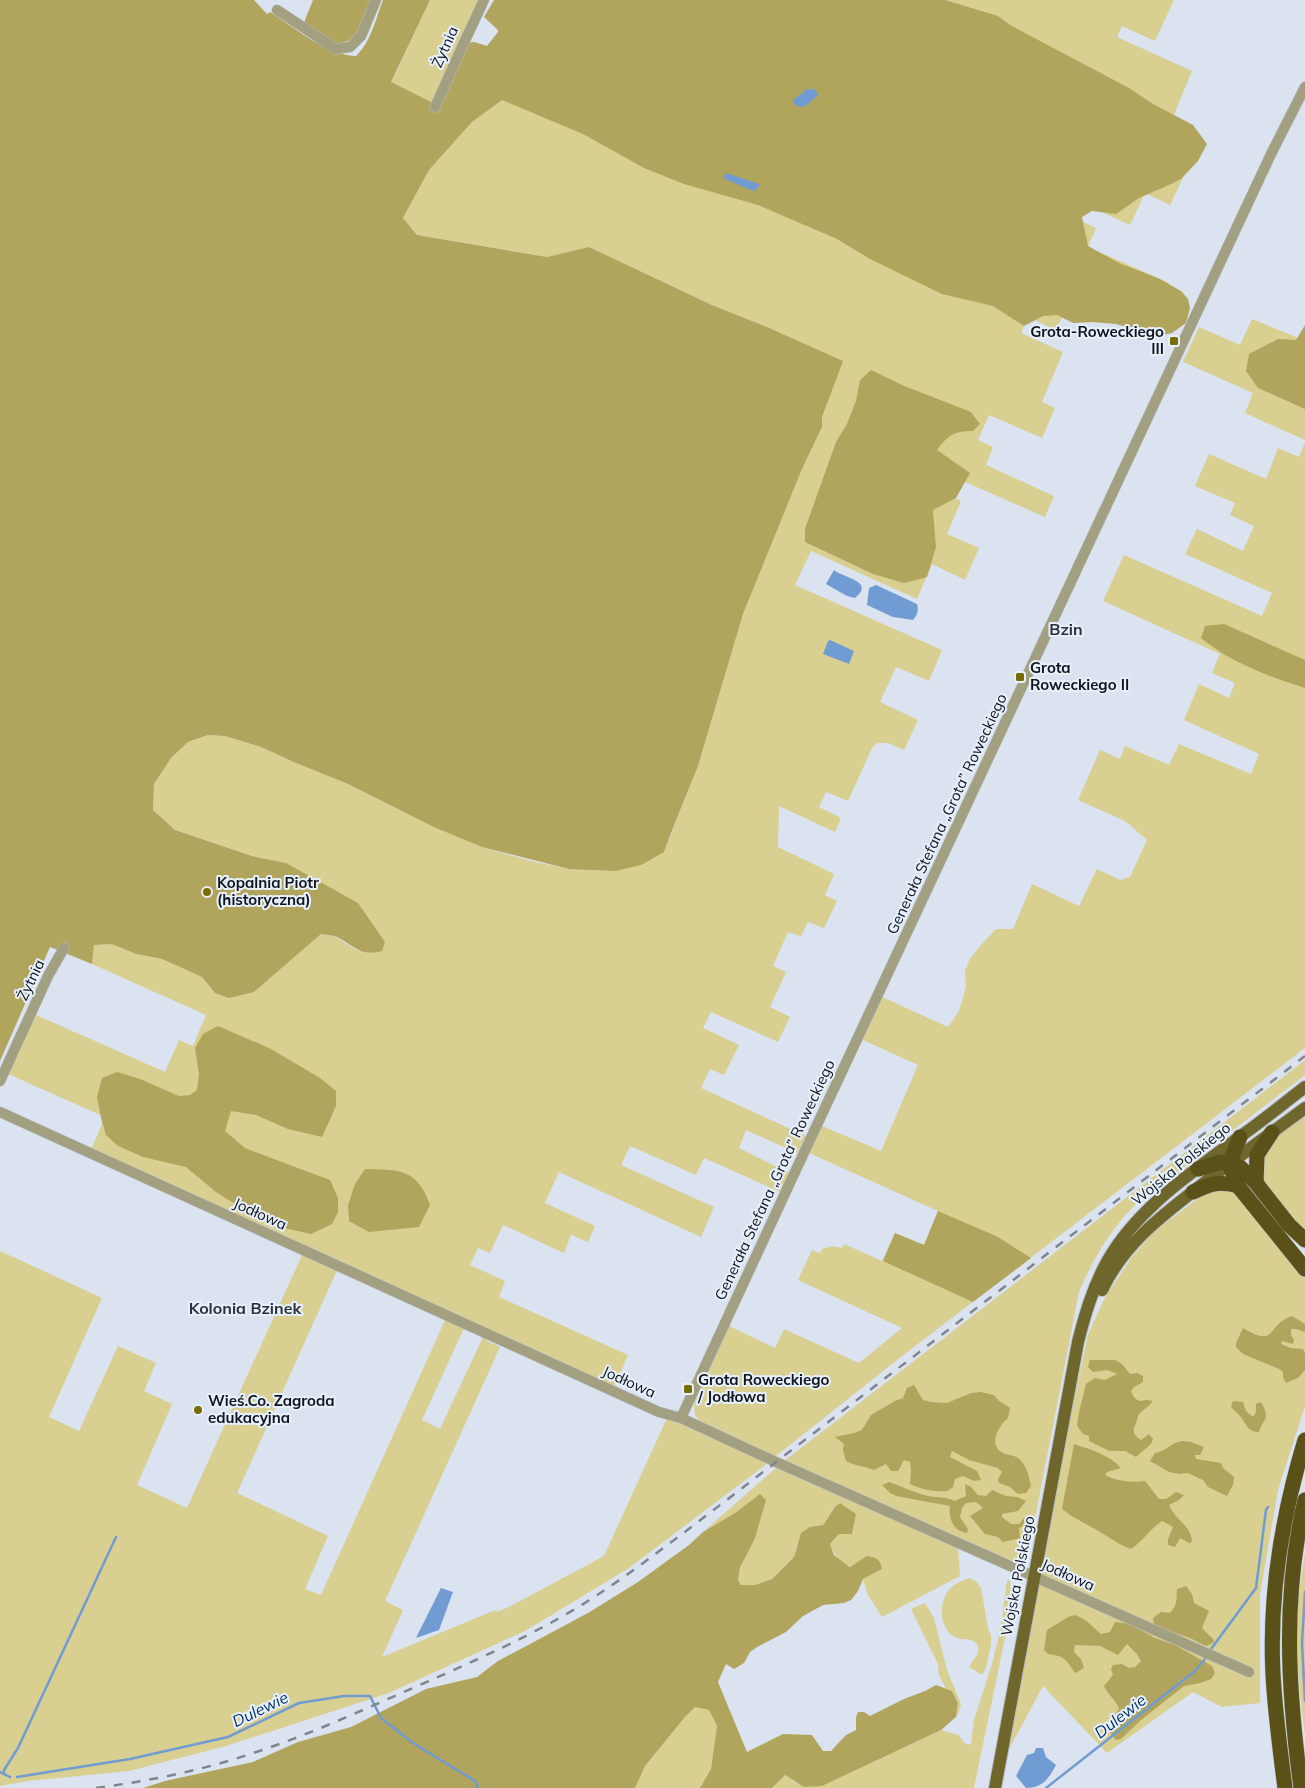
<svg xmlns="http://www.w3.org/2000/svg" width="1305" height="1788" font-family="Mulish,sans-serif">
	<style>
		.green { fill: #d8cf91; fill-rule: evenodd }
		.forest { fill: #b1a55d }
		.water { fill: #719cd3 }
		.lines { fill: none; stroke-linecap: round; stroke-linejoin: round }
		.stream { stroke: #719cd3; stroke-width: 2.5 }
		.minor-casing { stroke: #b6bec8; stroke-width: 11 }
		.major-casing { stroke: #b6bec8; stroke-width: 14 }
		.highway-casing { stroke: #b6bec8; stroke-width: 16 }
		.minor { stroke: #a39f81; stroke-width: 10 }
		.major { stroke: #6f662b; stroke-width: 12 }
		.highway { stroke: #5a5119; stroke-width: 15 }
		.rail { stroke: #7f858e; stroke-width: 2.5; stroke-dasharray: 9 9; stroke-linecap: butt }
		.poi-dot { fill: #796b05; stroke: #e7f0fd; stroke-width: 2 }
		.labels { text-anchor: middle; stroke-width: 4; stroke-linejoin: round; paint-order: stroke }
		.street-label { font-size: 15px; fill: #111418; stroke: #e7f0fd }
		.poi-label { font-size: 15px; font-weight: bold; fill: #111418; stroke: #e7f0fd; text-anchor: start }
		.neighbourhood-label { font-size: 16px; font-weight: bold; fill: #2a313a; stroke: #e7f0fd }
		.water-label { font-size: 16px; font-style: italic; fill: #002d5e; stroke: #e7f0fd }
	</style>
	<rect width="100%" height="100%" fill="#dae3ef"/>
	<g class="green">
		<polygon points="430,0 481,0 433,103 391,83"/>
		<path d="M495 0H1174L1155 41 1122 26 1117 37 1192 71 1169 127 1200 142 1170 205 1145 193 1130 225 1056 191 1049 206 1096 228 1088 247 1169 283 1148 328 1073 293 1056 330 1028 317 1021 333 1063 352 1042 402 1055 408 1042 438 989 415 978 440 993 447 986 465 1054 496 1045 517 963 481 955 498 961 501 947 534 979 548 965 580 932 564 917 599 811 551 795 585 942 650 929 681 896 667 880 702 918 720 904 750 888 743H877L872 748 848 801 826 792 819 807 841 818 835 832 779 806 778 847 834 874 825 895 837 901 824 928 808 922 801 936 788 932 773 966 786 972 770 1007 790 1017 778 1042 711 1012 703 1028 739 1045 724 1075 710 1069 701 1088 806 1136 797 1153 746 1130 739 1148 789 1173 780 1192 704 1158 696 1175 630 1146 621 1165 714 1207 701 1237 559 1172 545 1203 595 1226 588 1242 571 1235 564 1253 503 1225 490 1253 478 1248 470 1265 505 1281 499 1297 628 1355 612 1392 502 1342 485 1340 500 1347 385 1601 403 1610 382 1657 498 1609 494 1613 509 1607 604 1556 667 1418 768 1463 629 1568 525 1631 389 1693 226 1746 129 1771 28 1781 0 1786V1251L102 1298 49 1417 79 1431 118 1346 156 1363 144 1391 172 1404 137 1485 187 1508 303 1253 89 1155 105 1117 8 1074 36 1015 165 1072 179 1040 193 1046 206 1015 92 964 94 945 112 944 136 954 162 959 202 977 215 993 254 992 321 934 336 937 358 951 385 942 372 925 286 863 252 856 175 830 153 810 154 784 171 758 188 742 208 735 225 736 261 747 296 763 348 784 398 809 482 847 531 861 569 869 664 852 698 766 743 614 802 469 822 427V417L842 361 767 327 712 305 589 247 547 257 417 235 403 218 429 170 472 122 516 89ZM338 1268 446 1318 321 1595 305 1589 328 1536 237 1493ZM465 1326 484 1335 440 1429 422 1420Z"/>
		<polygon points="1252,319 1305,341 1305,440 1245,413 1253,393 1183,362 1199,327 1240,345"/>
		<polygon points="1305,442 1305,1048 906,1353 776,1456 700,1421 695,1415 694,1404 729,1326 775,1348 784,1329 859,1363 902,1328 798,1280 812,1250 820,1253 822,1249 833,1246 842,1248 844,1244 882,1261 895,1233 924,1245 938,1211 809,1153 822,1126 881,1151 918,1065 863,1040 882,997 948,1027 959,1011 966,987 965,971 970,959 980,946 996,929 1013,929 1032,884 1079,906 1097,869 1120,880 1130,877 1147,840 1125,821 1078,800 1100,750 1120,759 1125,746 1169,765 1179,744 1251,774 1259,754 1184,720 1199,684 1229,698 1235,683 1212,673 1220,654 1103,601 1124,555 1262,616 1272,593 1185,554 1197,529 1243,551 1254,526 1230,515 1235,503 1195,486 1209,454 1266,479 1278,448 1299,457"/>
		<path d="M1305 1060V1075L1136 1204C1110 1230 1093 1259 1079 1292L1028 1554C1023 1560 1018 1562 1010 1560L784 1461Z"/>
		<path d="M1305 1116V1233C1296 1222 1266 1190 1262 1179 1262 1175 1263 1171 1263 1167 1265 1141 1286 1130 1305 1116Z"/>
		<polygon points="1217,1187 1238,1193 1305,1277 1305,1406 1278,1490 1260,1594 1260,1703 1222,1707 1193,1692 1107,1753 1043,1686 1001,1764 1037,1574 1088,1335 1104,1299 1132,1257 1155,1231 1204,1194"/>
		<path d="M776 1468 958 1548 960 1576 882 1617 868 1595 863 1579 882 1569C858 1568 840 1570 830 1544L839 1534H852L856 1514 832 1509 829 1518 823 1525 810 1527 797 1544 794 1557 772 1579 755 1585H741L738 1580C740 1564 749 1552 755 1537 760 1523 759 1509 759 1495L735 1513 703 1532Z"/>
		<path d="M1305 1552V1735C1300 1696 1296 1656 1297 1617 1298 1595 1302 1574 1305 1552Z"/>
		<path d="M969 1578 977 1582 981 1588 988 1628 991 1636V1644L986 1668 982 1675 969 1667C972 1661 981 1653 978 1646 973 1637 965 1641 957 1638 939 1630 938 1603 949 1590 954 1583 962 1581 969 1578Z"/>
		<polygon points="1010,1580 1012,1604 974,1788 772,1788 785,1775 796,1783 822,1786 941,1730 959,1735 964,1743 971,1745 974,1720 992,1664 1000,1632 1007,1581"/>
		<polygon points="925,1603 934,1618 947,1670 961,1704 959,1712 956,1717 958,1703 952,1691 946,1689 939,1675 938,1664 911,1609"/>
		<polygon points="695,1707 709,1710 717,1726 711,1769 700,1788 635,1788 645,1766 685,1717"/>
	</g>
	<g class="forest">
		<path d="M0 0H254L267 14 270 12C295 28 327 55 356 56 371 42 376 18 383 0H430L391 82 439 106 466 43 474 42 487 46 498 32V30L484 17 494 0H945L998 16 1010 25 1129 88 1153 104 1193 125 1207 144 1198 161 1181 179 1169 185 1139 198 1116 214 1092 211 1082 217 1088 246 1119 263 1160 279 1181 291 1188 299 1190 308 1186 323 1172 333 1158 336 1116 324 1092 322 1073 323 1057 315 1043 316 1024 326 993 306 942 294 870 259 837 239 758 205 684 184 644 168 583 134 502 100 472 122 429 170 403 218 417 235 547 257 589 247 712 305 767 327 843 361 822 417V427L802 469 743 614 698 766 671 833 664 852 641 865 615 871 569 869 482 847 434 827 348 784 296 763 261 747 225 736 208 735 188 742 171 758 154 784 153 810 175 830 252 856 286 863 358 903 385 942 382 951C360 957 355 946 337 937 332 935 326 935 321 934L254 992 229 998 215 993 202 977 162 959 136 954 112 944 94 945 92 964 50 947 0 1061Z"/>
		<path d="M313 0H373C365 19 357 50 329 42 320 39 311 30 303 25Z"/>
		<polygon points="1305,325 1305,409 1258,388 1246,371 1249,354 1278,339 1296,340"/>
		<path d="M871 370 902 385 971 412 980 424 973 431C954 431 948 435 937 450L970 473 956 498 933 510 936 547 927 577 904 583 873 574 805 542V529L836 442 847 424 856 401 860 380Z"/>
		<path d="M1224 624 1305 660V688C1268 676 1231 663 1201 638L1205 626Z"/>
		<polygon points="218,1026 271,1049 320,1078 336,1091 336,1106 322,1137 288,1129 256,1115 231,1111 225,1131 245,1148 330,1180 338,1198 338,1212 332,1224 311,1234 275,1226 246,1211 216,1192 186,1167 143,1157 118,1146 106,1135 101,1118 97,1097 102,1078 117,1072 140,1079 179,1096 190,1095 197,1090 199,1074 195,1048 203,1034"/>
		<path d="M365 1169C399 1170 417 1168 430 1205L419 1227 369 1232 349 1221 348 1205 355 1184Z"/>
		<polygon points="938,1211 998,1237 1031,1258 973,1302 883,1261 895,1233 924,1245"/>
		<path d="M1292 1316 1305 1324V1332L1296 1329H1291V1335L1294 1340 1293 1344 1282 1341 1281 1344 1291 1348 1303 1349 1305 1353V1370L1298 1378 1286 1383 1283 1377V1372L1279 1369 1243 1354 1236 1347V1343L1243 1328C1278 1349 1266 1324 1292 1316Z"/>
		<path d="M1090 1360H1115L1122 1364 1130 1374 1137 1373 1143 1376V1382L1134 1387 1131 1391C1133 1397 1135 1399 1140 1401L1146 1400 1153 1401C1149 1406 1146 1408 1141 1412 1137 1415 1138 1419 1136 1423 1132 1431 1133 1435 1141 1440L1149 1434 1153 1439 1151 1444 1136 1457 1125 1451H1109L1089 1441V1436L1083 1434 1077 1426 1079 1412 1086 1384 1095 1378 1105 1380 1117 1374 1107 1370 1093 1372 1088 1367Z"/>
		<path d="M914 1385 923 1400 931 1402 947 1403 971 1393 980 1392 994 1395 998 1400 1010 1408 1008 1418C999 1425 987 1445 1003 1453 1007 1455 1014 1455 1018 1458 1026 1464 1029 1476 1031 1486L1026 1493 1018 1494 1010 1487 999 1483 998 1479 1002 1472 998 1468 969 1460 952 1451 950 1457 977 1471 981 1480 974 1481 963 1476 955 1479 953 1487 948 1491C934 1492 923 1490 910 1484L911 1470 910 1462 904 1460 898 1471H891L886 1464 874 1470C865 1466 855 1466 846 1461L843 1450 844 1444 835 1437 854 1433 862 1430 871 1415 895 1401 903 1398 907 1388Z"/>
		<path d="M1233 1401 1243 1402 1246 1411 1253 1417 1256 1412V1404L1261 1402C1271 1420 1264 1417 1259 1432 1247 1432 1247 1424 1240 1416 1237 1413 1234 1410 1231 1407Z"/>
		<path d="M1182 1441 1191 1442 1204 1447 1200 1455H1195L1196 1459 1221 1463 1223 1468 1234 1477 1233 1485 1227 1496 1208 1487 1203 1480 1188 1473 1179 1474 1169 1472 1150 1461 1155 1453C1168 1451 1169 1443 1182 1441Z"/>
		<path d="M1074 1444C1089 1449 1110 1455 1121 1468L1107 1472 1105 1475C1115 1481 1133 1483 1145 1481L1159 1499H1166L1176 1492 1184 1495 1179 1500 1169 1505C1176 1521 1191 1525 1192 1542L1189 1543 1180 1538 1175 1547 1168 1545V1539L1173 1527 1162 1521C1150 1529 1143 1541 1131 1549 1119 1545 1111 1538 1100 1532 1087 1524 1074 1519 1062 1509Z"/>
		<path d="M889 1482C902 1486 914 1493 928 1496 938 1498 945 1496 955 1501L966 1496 965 1484 971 1487 978 1495 986 1496 992 1490 1006 1496 1017 1497 1026 1501 1018 1511 1002 1514V1517L1011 1524H1019L1024 1518 1031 1519 1027 1524 1019 1528 1020 1538 1003 1542 998 1537 985 1534 970 1516 983 1508 976 1502 966 1503 962 1508 960 1517 968 1529 967 1533C953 1531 948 1518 950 1506L896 1496 890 1493 882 1485Z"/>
		<path d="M760 1494 766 1500 755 1538 740 1568 738 1580 741 1585H755L772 1579 794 1557 801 1533 810 1527 823 1525C830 1517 831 1509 840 1503L856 1514 852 1534H839L830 1544 834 1555 850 1567 867 1556C876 1558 880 1558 882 1569L863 1579 858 1591 851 1600 844 1603 823 1605 803 1616 786 1632 757 1647 750 1652 744 1663 734 1669 726 1664 718 1682 747 1752 783 1734 812 1735 823 1751H831L846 1735 856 1730V1717L858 1712H864L870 1716 904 1699 925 1691 936 1685 952 1691 958 1703 956 1717 941 1730 822 1786 804 1787 785 1775 772 1788H700L711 1769 717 1726 709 1710 695 1707 685 1717 645 1766 635 1788H143L165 1781 253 1762 298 1742 351 1727 426 1689 477 1677 498 1661 588 1613 638 1582 689 1545 703 1532 735 1513Z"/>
		<path d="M1186 1586 1192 1594 1194 1603 1209 1611 1202 1628 1214 1640 1213 1643 1206 1646 1190 1638 1169 1631 1154 1624 1153 1618 1161 1612 1170 1613C1178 1605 1176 1599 1177 1589Z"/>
		<path d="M1075 1615C1087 1619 1091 1626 1101 1634L1110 1632 1115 1622 1125 1623 1137 1628 1155 1638 1175 1645 1212 1666 1215 1673 1211 1679 1200 1683 1184 1686 1141 1720 1121 1739 1116 1740 1108 1730 1119 1708C1116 1700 1108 1695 1104 1686L1113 1675 1111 1669 1113 1665 1122 1664 1129 1668 1135 1667 1141 1661 1137 1654 1127 1644 1118 1655 1100 1646 1075 1645 1074 1652 1081 1659 1084 1668 1075 1673C1066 1659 1064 1656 1048 1654L1044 1650 1047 1630 1068 1617Z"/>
	</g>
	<g class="water">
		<polygon points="807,89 814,89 818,93 817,96 804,107 797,106 793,103 793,100"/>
		<polygon points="726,173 759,184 759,186 755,191 753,191 723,178"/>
		<path d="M834 570C843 578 876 581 855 598L847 596 826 584Z"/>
		<path d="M876 585 917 604C919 611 917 615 913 620L893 617 867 605 869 588Z"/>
		<polygon points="830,640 854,651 849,664 823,654 828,641"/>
		<polygon points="441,1588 453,1592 439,1630 416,1638"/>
		<path d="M1036 1748H1043L1046 1757 1056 1765C1049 1778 1043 1788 1026 1788L1016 1776 1027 1755 1034 1753Z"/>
	</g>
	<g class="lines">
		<g class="stream">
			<polyline points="1305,1592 1302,1643 1305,1701"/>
			<polyline points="1211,1649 1256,1588 1266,1510 1268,1507"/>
			<polyline points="0,1772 10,1777"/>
			<polyline points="4,1774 4,1770 18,1748 116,1537"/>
			<polyline points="17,1777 130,1759 228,1737 299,1703 344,1696 370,1696 381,1718 413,1743 475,1781 478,1788"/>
			<polyline points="1046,1788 1195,1671 1205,1659"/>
		</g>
		<g class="minor-casing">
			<g id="minor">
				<polyline points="277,10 336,49 350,47 361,36 376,0"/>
				<polyline points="435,107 462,47 484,0"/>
				<polyline points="0,1081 48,976 64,948"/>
				<polyline points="0,1112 659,1412 681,1418 776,1462 1249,1672"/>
				<polyline points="681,1418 794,1174 1271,154 1305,87"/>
			</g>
		</g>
		<g class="major-casing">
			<g id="major">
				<path d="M1102 1290C1124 1243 1164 1214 1204 1183 1237 1158 1271 1133 1305 1108"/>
				<path d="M995 1788 1078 1342C1085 1313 1093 1286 1108 1260 1138 1208 1191 1173 1238 1138 1261 1122 1283 1104 1305 1087"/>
			</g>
		</g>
		<g class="highway-casing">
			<g id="highway">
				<polyline points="1240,1137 1229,1164 1238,1186 1305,1269"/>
				<polyline points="1198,1169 1221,1162 1240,1167 1256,1183 1289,1225 1305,1240"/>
				<polyline points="1256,1183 1257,1155 1272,1132"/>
				<path d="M1193 1192C1211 1183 1219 1181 1238 1186"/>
				<path d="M1285 1788C1280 1750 1275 1712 1273 1674 1269 1595 1282 1516 1305 1440"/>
				<path d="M1301 1788C1288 1690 1282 1597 1305 1500"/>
			</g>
		</g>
		<use href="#minor" class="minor"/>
		<use href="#major" class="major"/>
		<use href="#highway" class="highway"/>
		<path class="rail" d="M96 1788C148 1781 200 1771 250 1754 301 1738 349 1716 397 1695 456 1669 515 1644 570 1612 614 1586 654 1555 694 1525L1305 1056"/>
	</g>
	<g class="poi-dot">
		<rect x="1169" y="336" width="10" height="10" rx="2.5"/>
		<rect x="1015" y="672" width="10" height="10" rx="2.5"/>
		<circle cx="207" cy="892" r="5"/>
		<rect x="683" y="1384" width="10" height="10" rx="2.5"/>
		<circle cx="198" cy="1410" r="5"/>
	</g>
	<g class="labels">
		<g class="street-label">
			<text transform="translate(445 47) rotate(-66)" y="5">Żytnia</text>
			<text transform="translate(947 814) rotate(-65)" y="5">Generała Stefana „Grota” Roweckiego</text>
			<text transform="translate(31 980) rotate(-64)" y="5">Żytnia</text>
			<text transform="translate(1181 1164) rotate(-39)" y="5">Wojska Polskiego</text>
			<text transform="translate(775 1180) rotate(-65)" y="5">Generała Stefana „Grota” Roweckiego</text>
			<text transform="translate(260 1214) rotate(24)" y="5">Jodłowa</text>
			<text transform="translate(629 1382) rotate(24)" y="5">Jodłowa</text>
			<text transform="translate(1068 1575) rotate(24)" y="5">Jodłowa</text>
			<text transform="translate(1018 1576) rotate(-79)" y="5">Wojska Polskiego</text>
		</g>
		<g class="poi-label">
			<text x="1164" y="337" text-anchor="end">Grota-Roweckiego<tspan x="1164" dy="17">III</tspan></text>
			<text x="1030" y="673">Grota<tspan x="1030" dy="17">Roweckiego II</tspan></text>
			<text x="217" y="888">Kopalnia Piotr<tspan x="217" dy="17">(historyczna)</tspan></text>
			<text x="698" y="1385">Grota Roweckiego<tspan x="698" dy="17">/ Jodłowa</tspan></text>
			<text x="208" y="1406">Wieś.Co. Zagroda<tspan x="208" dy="17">edukacyjna</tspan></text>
		</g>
		<g class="neighbourhood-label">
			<text x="1066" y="635">Bzin</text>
			<text x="245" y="1314">Kolonia Bzinek</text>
		</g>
		<g class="water-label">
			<text transform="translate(260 1709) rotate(-26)" y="6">Dulewie</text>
			<text transform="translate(1120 1716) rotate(-38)" y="6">Dulewie</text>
		</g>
	</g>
</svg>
